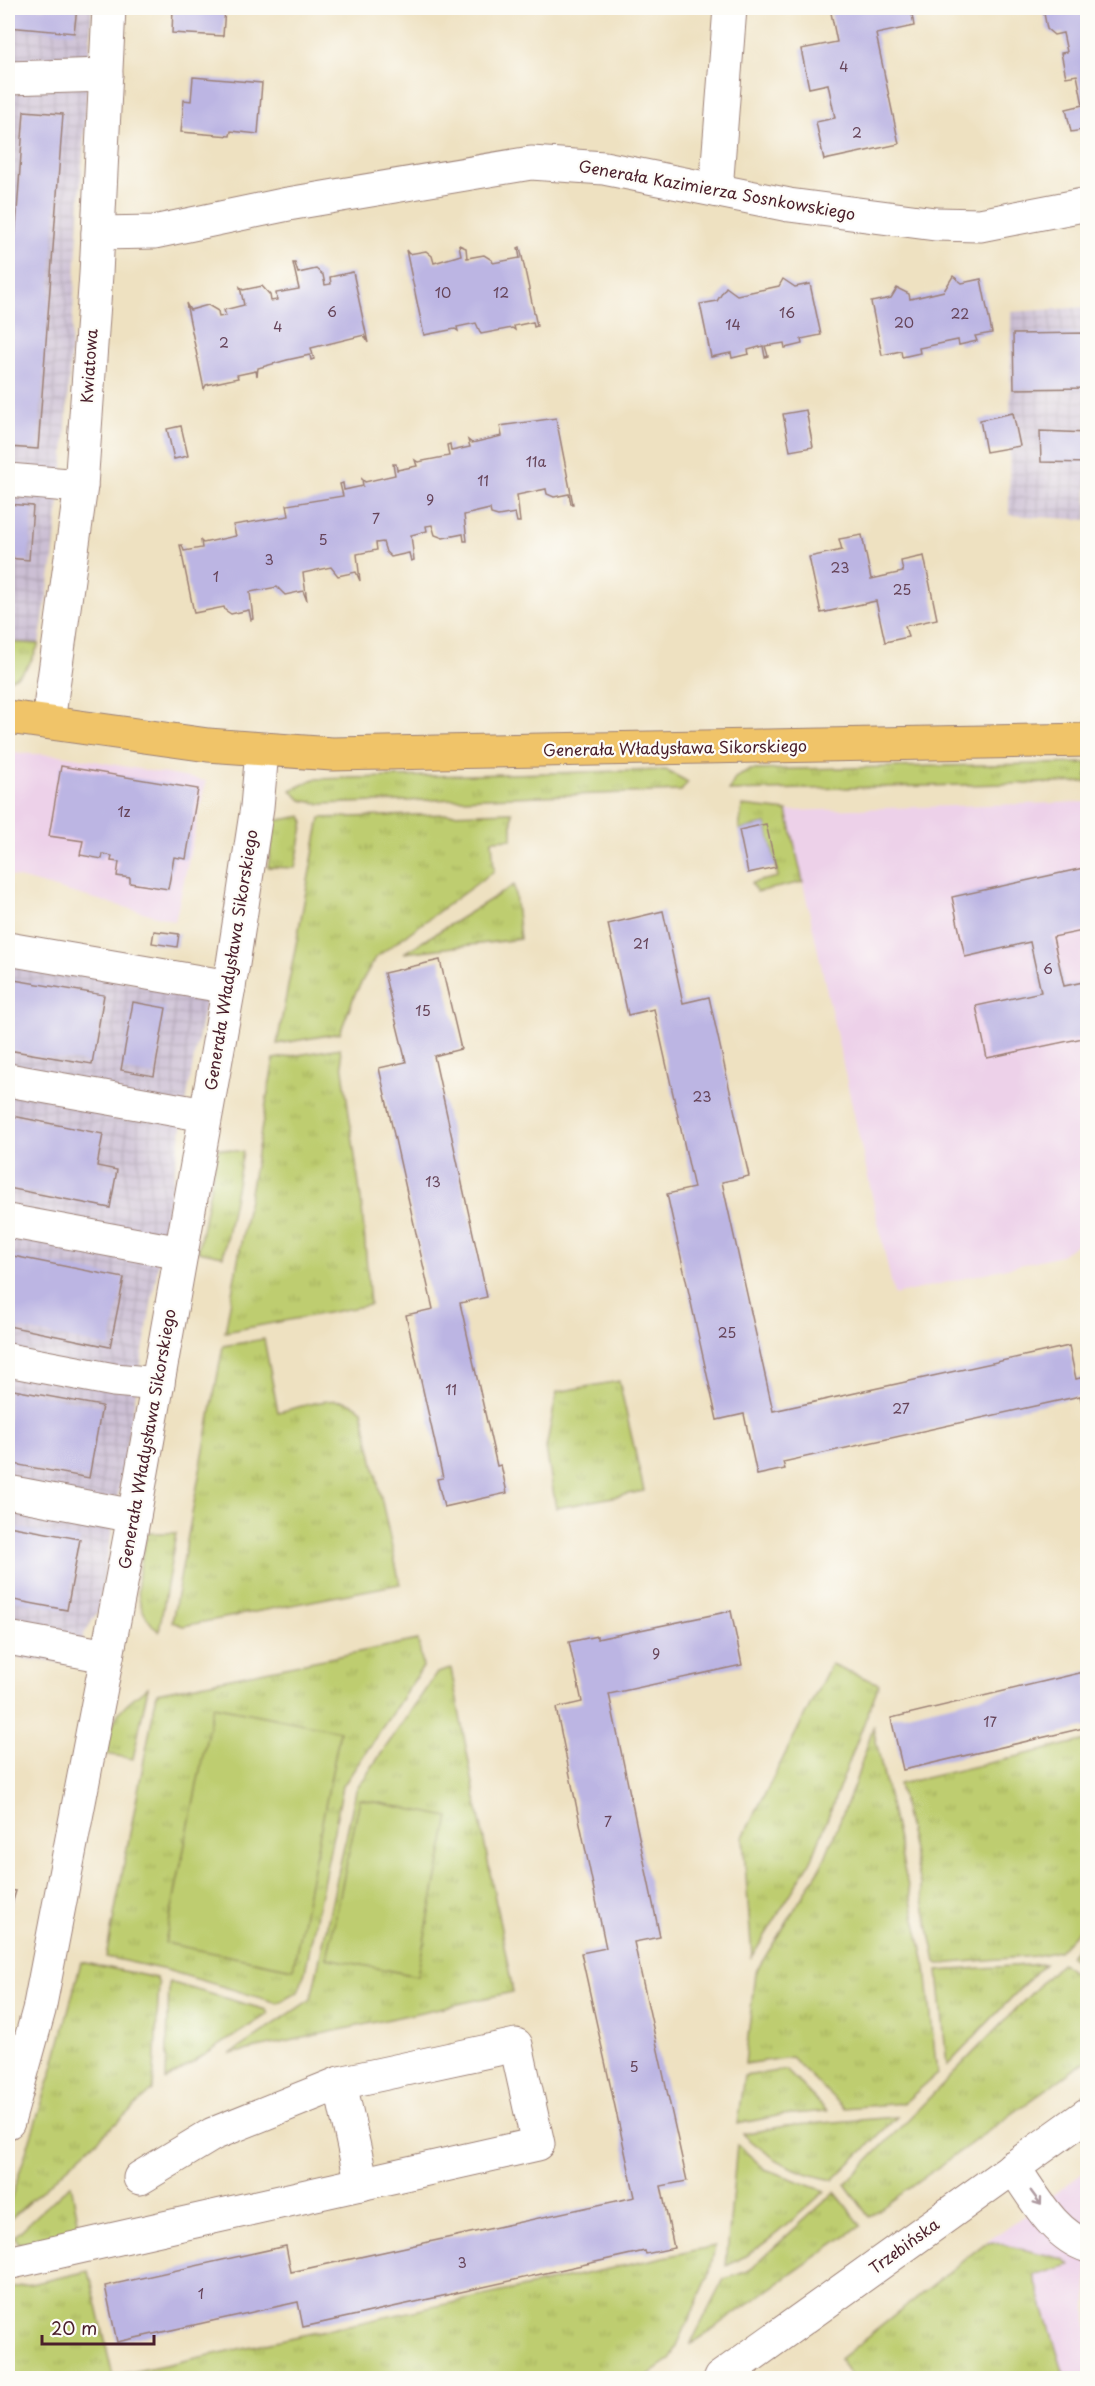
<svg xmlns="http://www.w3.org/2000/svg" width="1095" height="2386" viewBox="0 0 1095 2386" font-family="'Playpen Sans',sans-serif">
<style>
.built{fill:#edd1e9}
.industrial{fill:url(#industrial-grid)}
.grass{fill:url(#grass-tufts);stroke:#84764d;stroke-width:1.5}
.garden{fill:#becd6f;stroke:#84764d;stroke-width:1.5}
.building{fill:#bcb5e3}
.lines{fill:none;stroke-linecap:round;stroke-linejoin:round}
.minor-casing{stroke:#9c8076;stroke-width:35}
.major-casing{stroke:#9c8076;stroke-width:35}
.minor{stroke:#fff;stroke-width:33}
.major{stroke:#f0c469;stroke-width:33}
.oneway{stroke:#ae9aa0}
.labels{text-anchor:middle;stroke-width:4.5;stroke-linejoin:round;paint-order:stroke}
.number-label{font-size:14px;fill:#664459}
.street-label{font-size:16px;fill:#4a1f2b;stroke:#fdfcf7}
</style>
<defs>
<pattern id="industrial-grid" width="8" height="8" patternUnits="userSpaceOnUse" patternTransform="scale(1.5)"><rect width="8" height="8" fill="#ccbfd4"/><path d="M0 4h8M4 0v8" fill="none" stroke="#b1a4b6"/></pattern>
<pattern id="grass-tufts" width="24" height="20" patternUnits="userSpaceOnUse" patternTransform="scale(1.5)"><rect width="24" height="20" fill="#becd6f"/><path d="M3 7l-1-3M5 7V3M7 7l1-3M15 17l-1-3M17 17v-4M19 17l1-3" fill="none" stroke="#a5b060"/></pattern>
</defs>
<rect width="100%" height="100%" fill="#fdfcf7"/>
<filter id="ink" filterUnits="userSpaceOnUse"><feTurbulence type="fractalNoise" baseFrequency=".0167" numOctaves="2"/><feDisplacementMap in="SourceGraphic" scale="12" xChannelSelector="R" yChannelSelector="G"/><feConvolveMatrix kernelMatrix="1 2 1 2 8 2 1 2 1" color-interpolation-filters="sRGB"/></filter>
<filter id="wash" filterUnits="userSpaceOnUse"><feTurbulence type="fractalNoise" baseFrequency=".008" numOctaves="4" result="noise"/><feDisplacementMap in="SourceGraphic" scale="24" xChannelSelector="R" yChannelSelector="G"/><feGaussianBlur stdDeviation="1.35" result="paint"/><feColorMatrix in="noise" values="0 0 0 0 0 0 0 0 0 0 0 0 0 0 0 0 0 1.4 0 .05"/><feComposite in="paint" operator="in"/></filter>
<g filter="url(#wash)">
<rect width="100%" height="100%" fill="#eee1c1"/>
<g class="built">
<polygon points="8,753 61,755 206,781 175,921 8,875"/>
<polygon points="1087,802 1087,1237 1061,1255 894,1295 787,811"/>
<polygon points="1087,2170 1087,2378 1044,2378 984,2244"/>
</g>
<g class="industrial">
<polygon points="8,8 92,8 64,457 53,560 39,644 8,642"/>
<polygon points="1087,307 1087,520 1009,515 1011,312"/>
<polygon points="8,958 207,996 194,1058 98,1611 84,1634 78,1665 8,1657"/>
</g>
<g class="grass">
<path d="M 8,642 L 39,644 C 32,661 25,675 8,680 Z"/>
<polygon points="1087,763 1087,782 729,791 735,778 750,770"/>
<polygon points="666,770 688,782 681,791 321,804 301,800 291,790 314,779"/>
<polygon points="742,806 787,811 803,882 757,892 751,883 778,877 766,824 739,830"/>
<polygon points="512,812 512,839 492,840 494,871 375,958 355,994 340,1033 277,1044 320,818"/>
<polygon points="302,816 304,821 295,868 268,867 275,821"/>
<polygon points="514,885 520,939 404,953"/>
<polygon points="340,1048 362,1207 370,1305 225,1332 274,1059"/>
<polygon points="218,1148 243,1152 223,1256 198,1251"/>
<path d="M 264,1339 L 278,1412 C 304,1407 341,1390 362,1410 L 400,1584 L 183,1626 L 172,1622 L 223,1346 Z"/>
<polygon points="619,1381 644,1491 556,1508 546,1448 557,1392"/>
<path d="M 147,1533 L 176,1533 L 159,1632 C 126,1601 140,1573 147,1533 Z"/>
<polygon points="418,1640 423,1667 343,1786 305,1972 298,1992 278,2003 166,1970 106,1957 157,1693"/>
<polygon points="831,1664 879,1684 812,1859 752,1957 743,1837"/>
<polygon points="451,1669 513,1992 230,2054 311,1999 356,1790 437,1673"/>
<path d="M 148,1687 L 133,1759 L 106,1754 C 113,1717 116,1709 148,1687 Z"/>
<polygon points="873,1727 926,1968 937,2074 904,2103 844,2108 791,2057 745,2064 755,1973 822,1865 855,1783"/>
<polygon points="1087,1740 1087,1921 1059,1951 1035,1956 939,1964 936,1962 899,1784"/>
<polygon points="1087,1936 1087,1968 1069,1956"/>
<polygon points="81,1962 156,1978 159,1984 153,2090 8,2221 8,2208 53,2068"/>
<polygon points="1061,1963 1087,1982 1087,2060 869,2217 845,2184"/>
<polygon points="1044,1964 947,2065 938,1971"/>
<polygon points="169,1982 266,2010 268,2014 166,2080"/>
<polygon points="786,2070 827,2111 782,2115 737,2124 744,2076"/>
<path d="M 897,2117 L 833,2180 C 793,2172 774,2161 743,2134 L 785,2126 Z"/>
<path d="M 737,2144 L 765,2169 L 825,2191 C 794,2218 764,2249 726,2266 Z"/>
<polygon points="71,2184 81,2236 25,2250 14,2237"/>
<polygon points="835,2192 861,2225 690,2345 724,2279 748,2271"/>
<polygon points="993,2242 1063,2259 1070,2265 1034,2276 1065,2378 852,2378 840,2359 984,2244"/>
<polygon points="715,2246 709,2275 671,2359 644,2378 8,2378 8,2289 89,2271 113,2376"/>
</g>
<g class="garden">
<polygon points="213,1706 340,1731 293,1969 165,1943"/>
<polygon points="360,1799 449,1817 417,1976 327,1958"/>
</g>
<g id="blocks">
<g class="building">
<polygon points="8,8 77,8 74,33 8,27"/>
<polygon points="173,8 225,8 223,36 172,33"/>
<polygon points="830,8 911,8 914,26 876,34 899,144 824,160 816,122 835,118 828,84 809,88 801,49 837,42"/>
<polygon points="1043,8 1088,8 1088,154 1082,130 1071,132 1066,109 1083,105 1077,75 1066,77 1061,53 1067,52 1063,33 1054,35 1047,29"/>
<polygon points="193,77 262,83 258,134 231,131 230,136 181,132 184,100 191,101"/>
<polygon points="24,111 63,114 38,449 8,447 8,342"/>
<polygon points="459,245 466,248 467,258 484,255 492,260 493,263 520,258 518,248 520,247 537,326 534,327 533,322 514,326 515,330 512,328 481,334 476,323 457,327 458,331 455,329 424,335 406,250 409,254 426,251 432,256 434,263 461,255"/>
<polygon points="293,263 295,263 298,273 316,269 323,275 325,285 331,284 330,277 353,272 368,343 364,335 311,348 314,359 311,360 310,355 287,360 258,368 257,376 256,371 237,375 238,378 206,385 204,389 186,303 190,310 208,305 218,311 219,317 226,316 224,310 244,305 240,287 243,290 262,286 270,295 271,301 277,300 276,293 299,289"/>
<polygon points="953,276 962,283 981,279 992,333 975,336 977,341 959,345 958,340 919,348 920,353 902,357 901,351 882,355 871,302 891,298 897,288 909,294 910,299 944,291"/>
<polygon points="783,279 795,287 810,284 821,335 801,339 802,344 785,348 784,343 765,346 768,356 765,357 763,346 748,350 749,354 732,358 731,353 711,357 700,304 717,301 726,287 737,295 779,286"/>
<polygon points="1088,333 1088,388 1014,389 1013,334"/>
<polygon points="806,410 813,447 790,451 783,414"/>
<polygon points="1013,413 1020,446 986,452 980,420"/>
<polygon points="556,418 573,504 571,504 569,494 554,497 547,494 546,489 517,495 520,522 517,522 515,513 498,516 491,514 490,509 464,515 467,541 464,541 463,534 443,538 435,535 432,525 426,526 427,531 411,535 414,560 411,561 409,553 391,557 386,552 383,542 376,543 377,550 357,554 360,581 356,572 338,576 331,567 303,573 307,601 303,591 285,595 277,587 250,592 253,619 251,620 249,610 231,614 225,610 224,607 194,613 180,545 182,545 184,551 202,548 201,541 203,543 236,536 233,525 289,516 287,505 343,496 340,484 343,483 344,490 363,486 362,479 365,482 395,475 393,464 396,464 397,470 417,466 415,460 418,462 449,456 447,445 450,444 451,451 470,447 468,440 472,443 502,436 500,426"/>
<polygon points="181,426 188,456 174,459 167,429"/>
<polygon points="1040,431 1088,433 1088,463 1041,462"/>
<polygon points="8,504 33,506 29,560 8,558"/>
<polygon points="862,535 871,579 903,572 901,561 924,556 937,619 905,626 908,637 885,642 876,601 821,613 809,557 842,550 839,539"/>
<polygon points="61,766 198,789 186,859 174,857 168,889 130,883 130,878 117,876 119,862 111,861 112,856 103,854 102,859 80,855 83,841 49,836"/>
<polygon points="766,824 776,867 748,873 739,830"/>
<polygon points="1088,867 1088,930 1053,937 1064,986 1088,981 1088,1037 987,1058 976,1006 1041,992 1030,942 965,957 952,897"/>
<polygon points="663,911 683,1003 709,997 749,1176 722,1182 773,1411 1069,1346 1076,1379 1088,1376 1088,1426 1080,1396 783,1462 785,1469 757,1475 744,1414 717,1420 667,1194 694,1188 654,1009 628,1015 608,924"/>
<polygon points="154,931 179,934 177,947 152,943"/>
<polygon points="440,960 461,1049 434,1056 487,1297 460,1303 497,1466 501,1465 507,1493 444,1507 437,1479 443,1478 406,1315 433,1309 379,1068 406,1062 384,973"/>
<polygon points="8,979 104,995 92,1064 8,1050"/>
<polygon points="133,1002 166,1008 154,1076 121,1070"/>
<polygon points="8,1115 103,1134 97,1166 117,1170 110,1208 8,1188"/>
<polygon points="8,1255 124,1278 110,1347 8,1326"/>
<polygon points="8,1389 102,1406 89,1478 8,1463"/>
<polygon points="8,1526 80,1539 67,1610 8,1599"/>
<polygon points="731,1611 742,1665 609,1694 660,1937 634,1942 687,2181 661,2186 674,2248 646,2254 645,2251 303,2327 298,2302 117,2342 105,2286 286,2246 291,2272 635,2197 581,1953 606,1948 556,1708 582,1702 569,1642 597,1636 597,1639"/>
<polygon points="1088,1671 1088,1727 903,1770 891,1718"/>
<polygon points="8,1890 16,1891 8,1917"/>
</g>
</g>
</g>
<g filter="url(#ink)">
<use href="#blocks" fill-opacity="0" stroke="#9c8076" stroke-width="1.5"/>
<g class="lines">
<defs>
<g id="minor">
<polyline points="8,78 106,75"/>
<polyline points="716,190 730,8"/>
<polyline points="98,233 154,232 288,204 531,163 604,168 789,205 935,224 980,225 1088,204"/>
<polyline points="8,480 81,486"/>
<polyline points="48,722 81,486 96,274 109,8"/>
<polyline points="8,949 229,987"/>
<polyline points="8,1080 205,1115"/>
<polyline points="8,1221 181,1253"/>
<polyline points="8,1360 114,1380 158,1384"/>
<polyline points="8,1492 134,1516"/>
<polyline points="8,1638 107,1656"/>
<polyline points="340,2083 362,2184"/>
<polyline points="8,2122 39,2010 134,1516 233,964 257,807 262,751"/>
<path d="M 1013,2167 C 1034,2196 1053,2235 1088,2246"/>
<polyline points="8,2263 538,2144 516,2045 340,2083 213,2134 140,2178"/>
<polyline points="720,2378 1088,2114"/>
</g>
<polyline id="major" points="8,717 208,745 332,754 1088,740"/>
</defs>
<use href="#minor" class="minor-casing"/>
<use href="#major" class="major-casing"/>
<use href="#minor" class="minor"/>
<use href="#major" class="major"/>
</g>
<defs><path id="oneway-shaft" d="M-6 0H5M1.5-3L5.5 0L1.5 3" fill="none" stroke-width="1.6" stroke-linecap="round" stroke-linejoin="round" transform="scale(1.5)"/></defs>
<use class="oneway" href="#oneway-shaft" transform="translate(1036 2198) rotate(54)"/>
</g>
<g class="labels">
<g class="number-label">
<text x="844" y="72">4</text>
<text x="857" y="138">2</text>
<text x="443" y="298">10</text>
<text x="501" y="298">12</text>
<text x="332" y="317">6</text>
<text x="787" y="318">16</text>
<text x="960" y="319">22</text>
<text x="904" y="328">20</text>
<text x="733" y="330">14</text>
<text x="278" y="332">4</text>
<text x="224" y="348">2</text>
<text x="536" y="467">11a</text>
<text x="483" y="486">11</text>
<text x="430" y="505">9</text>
<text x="376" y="524">7</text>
<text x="323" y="545">5</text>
<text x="269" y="565">3</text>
<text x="840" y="573">23</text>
<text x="216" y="582">1</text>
<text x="902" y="595">25</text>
<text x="124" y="817">1z</text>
<text x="641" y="949">21</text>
<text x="1048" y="974">6</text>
<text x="423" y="1016">15</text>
<text x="702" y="1102">23</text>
<text x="433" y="1187">13</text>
<text x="727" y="1338">25</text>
<text x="451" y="1395">11</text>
<text x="901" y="1414">27</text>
<text x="656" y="1659">9</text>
<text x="990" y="1727">17</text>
<text x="608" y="1827">7</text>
<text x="634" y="2072">5</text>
<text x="462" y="2268">3</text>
<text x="201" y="2299">1</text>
</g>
<g class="street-label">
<text transform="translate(717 190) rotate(10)" y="6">Generała Kazimierza Sosnkowskiego</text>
<text transform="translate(89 366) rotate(-86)" y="6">Kwiatowa</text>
<text transform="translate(675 748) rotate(-1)" y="6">Generała Władysława Sikorskiego</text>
<text transform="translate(231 960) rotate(-81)" y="6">Generała Władysława Sikorskiego</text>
<text transform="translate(147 1439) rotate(-80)" y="6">Generała Władysława Sikorskiego</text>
<text transform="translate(904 2246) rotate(-36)" y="6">Trzebińska</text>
</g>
</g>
<rect width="1095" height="2386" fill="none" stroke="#fdfcf7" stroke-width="30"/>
<path d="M42 2335v9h112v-9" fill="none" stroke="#4a1f2b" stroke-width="3"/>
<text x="51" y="2335" font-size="18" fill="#4a1f2b" stroke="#fdfcf7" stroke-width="4.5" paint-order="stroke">20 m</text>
</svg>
